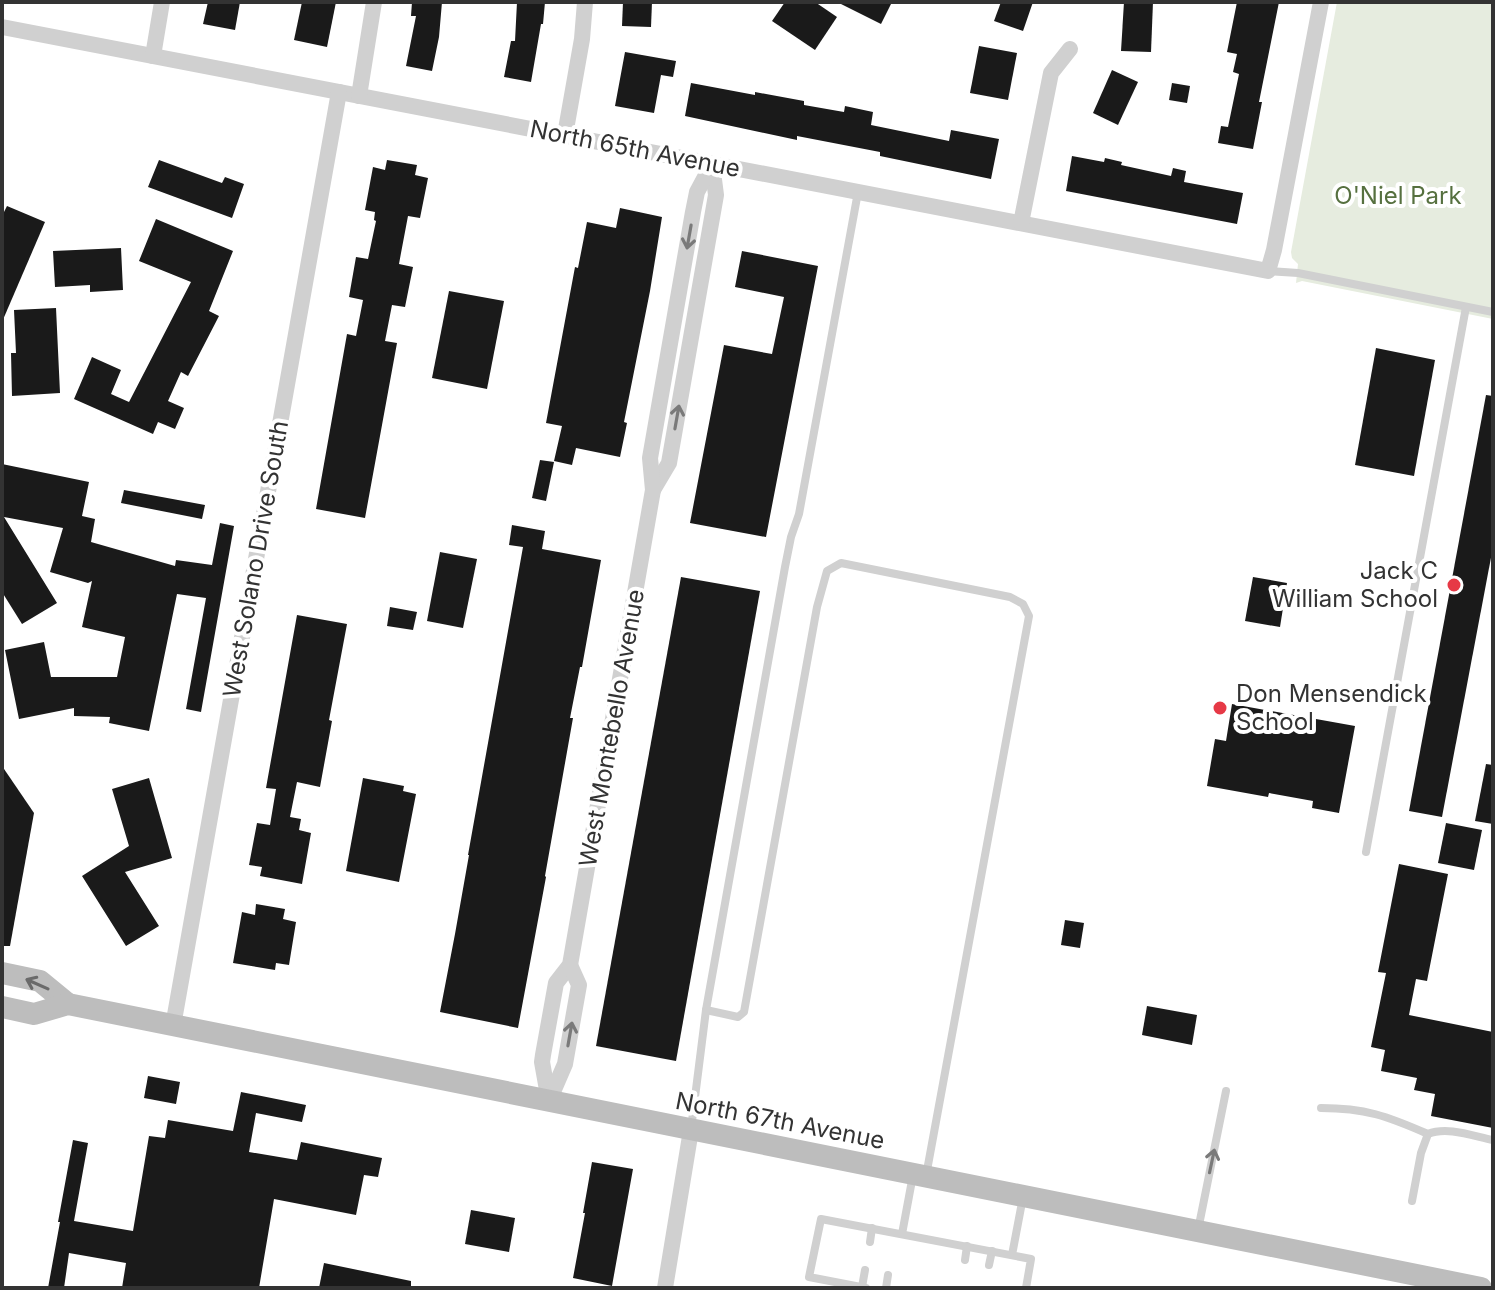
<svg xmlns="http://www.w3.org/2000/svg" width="1495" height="1290" viewBox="0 0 1495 1290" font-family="Inter,sans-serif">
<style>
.green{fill:#e6ecdf}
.building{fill:#1a1a1a}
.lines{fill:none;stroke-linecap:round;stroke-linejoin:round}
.service{stroke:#d0d0d0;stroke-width:8}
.minor{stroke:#d0d0d0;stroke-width:16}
.secondary{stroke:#bdbdbd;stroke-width:22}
.oneway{stroke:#7a7a7a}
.oneway2{stroke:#6a6a6a}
.poi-dot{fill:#e63946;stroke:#fff;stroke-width:3}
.labels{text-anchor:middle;stroke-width:8;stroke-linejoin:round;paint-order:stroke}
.street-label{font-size:24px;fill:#333;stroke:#fff}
.park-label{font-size:24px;fill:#56703f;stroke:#fff}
.poi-label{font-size:24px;fill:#333;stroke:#fff;text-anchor:end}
</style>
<rect width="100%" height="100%" fill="#fff"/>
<polygon class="green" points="1337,2 1493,2 1493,319 1302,281 1296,283 1298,264 1292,258 1291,252"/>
<g class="building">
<polygon points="208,2 240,2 235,30 203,24"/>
<polygon points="302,2 336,2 327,47 294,40"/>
<polygon points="412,2 442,2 439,37 432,71 406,66 416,16 411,16"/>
<polygon points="517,2 545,2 543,24 541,24 531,82 504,77 511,41 515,41"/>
<polygon points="623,2 652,2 651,27 622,26"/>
<polygon points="785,2 815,2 837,17 815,50 772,21"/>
<polygon points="837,2 892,2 881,24"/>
<polygon points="1001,2 1033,2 1023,31 994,21"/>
<polygon points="1124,2 1153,2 1151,52 1121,51"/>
<polygon points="1237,2 1279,2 1259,102 1262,102 1253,149 1218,143 1221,126 1228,127 1239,74 1233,72 1237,54 1227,52"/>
<polygon points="979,46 1017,53 1008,100 970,93"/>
<polygon points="625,52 676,61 673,77 661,75 654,113 615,106"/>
<polygon points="1112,70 1138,82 1118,125 1093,113"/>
<polygon points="691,83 755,95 755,92 804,101 804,105 844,112 845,106 873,112 871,125 949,141 951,130 999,139 991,179 880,156 880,152 797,136 797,140 685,116"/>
<polygon points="1172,83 1190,86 1187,103 1169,100"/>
<polygon points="1072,156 1104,162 1105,158 1122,162 1121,165 1171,176 1173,168 1186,171 1184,182 1243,193 1237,224 1066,191"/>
<polygon points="159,160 222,183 225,177 244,184 232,218 148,187"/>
<polygon points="387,160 417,165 415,175 428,178 420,218 408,216 401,253 399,264 413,267 405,307 392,305 385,341 397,343 365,518 316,509 347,334 356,336 363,300 349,297 356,257 368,259 376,221 374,220 375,212 365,210 373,167 385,170"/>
<polygon points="7,206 45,222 2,322 2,216"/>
<polygon points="620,208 662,217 650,291 624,422 627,423 620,457 576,448 572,465 554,461 562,426 546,423 575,267 578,268 587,222 616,228"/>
<polygon points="156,219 233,251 209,311 219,316 188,376 181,372 168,401 184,408 175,429 158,422 153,434 74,399 92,357 121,370 111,394 129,402 191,282 139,261"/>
<polygon points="121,248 123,290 90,292 90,285 55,287 53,251"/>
<polygon points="742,251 818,266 766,537 690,523 724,345 772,354 784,297 735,287"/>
<polygon points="449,291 504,301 487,389 432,378"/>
<polygon points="56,308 60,393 12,396 11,353 16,353 14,310"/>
<polygon points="1376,348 1435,360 1414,476 1355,465"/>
<polygon points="1486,395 1493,396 1493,547 1442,817 1409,811"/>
<polygon points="540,460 554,462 546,501 532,498"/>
<polygon points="2,464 89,482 82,516 95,519 91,542 175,566 176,560 212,565 220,523 234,526 201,712 186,709 206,598 177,594 149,731 109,723 110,717 74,716 74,708 19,719 5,650 44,642 51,677 117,677 125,637 82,627 92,581 88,583 50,572 63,528 4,517 57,603 22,624 2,592"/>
<polygon points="124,490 205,505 202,519 121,503"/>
<polygon points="512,525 545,531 542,549 601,560 582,667 580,667 570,718 573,718 545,876 546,877 518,1028 440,1012 455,934 469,855 468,855 523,547 509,545"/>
<polygon points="440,552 477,559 463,628 427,621"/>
<polygon points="681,577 760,591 676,1061 596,1046"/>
<polygon points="1253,577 1287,583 1280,627 1245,621"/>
<polygon points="390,607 417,612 413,630 387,626"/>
<polygon points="297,615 347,624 329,720 332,721 320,787 297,782 290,817 301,819 299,830 311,833 302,884 260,876 262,867 249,865 257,823 270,825 276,789 266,788"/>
<polygon points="1232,704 1355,726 1339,813 1312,808 1313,801 1269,793 1268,797 1207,786 1215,739 1226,741"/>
<polygon points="1486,764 1493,765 1493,824 1475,821"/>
<polygon points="2,766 34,813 10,946 2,946"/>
<polygon points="149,778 172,858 125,872 159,926 126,946 82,876 129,846 112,789"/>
<polygon points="363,778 404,786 403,791 416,794 399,882 346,871"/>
<polygon points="1446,823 1482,830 1474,870 1438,863"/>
<polygon points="1399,864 1448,874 1427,981 1416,979 1409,1015 1493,1032 1493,1128 1431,1116 1435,1094 1414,1090 1417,1078 1381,1071 1385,1050 1371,1047 1386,973 1378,972"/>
<polygon points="256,904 285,909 283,919 296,922 289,965 276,963 275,970 233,963 242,912 255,915"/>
<polygon points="1065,920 1084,923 1080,948 1061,945"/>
<polygon points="1147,1006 1197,1015 1192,1045 1142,1035"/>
<polygon points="148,1076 180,1082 176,1104 144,1098"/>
<polygon points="241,1092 306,1105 302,1122 256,1113 249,1152 297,1160 301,1142 382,1158 378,1177 364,1175 356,1215 274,1199 259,1288 122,1288 126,1263 69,1253 64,1288 48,1288 60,1222 58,1222 73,1140 88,1143 74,1221 133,1231 149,1136 165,1138 168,1120 233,1131"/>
<polygon points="592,1162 633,1169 612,1286 573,1278 585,1213 583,1213"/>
<polygon points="471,1210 515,1218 509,1252 465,1244"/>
<polygon points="324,1263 411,1281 411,1288 319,1288"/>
</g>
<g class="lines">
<g class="service">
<polyline points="1268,271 1298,273 1493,312"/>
<polyline points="1366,852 1466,307"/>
<polyline points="706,1010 738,1017 744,1012 817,607 827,571 841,563 1010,597 1023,604 1029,616 926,1176"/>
<path d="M 1321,1108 C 1365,1108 1387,1116 1428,1134"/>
<polyline points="691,1129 706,1010 785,567 791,537 799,514 858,192"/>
<path d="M 1412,1201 L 1421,1153 L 1428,1134 C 1447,1126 1473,1136 1493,1140"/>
<polyline points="1198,1230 1226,1091"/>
<polyline points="902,1234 913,1175"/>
<polyline points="870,1242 872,1228"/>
<polyline points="1012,1255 1023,1197"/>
<polyline points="965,1260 967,1246"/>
<polyline points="989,1265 992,1251"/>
<polyline points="862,1287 865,1270"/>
<polyline points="866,1288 809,1277 821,1219 1031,1259 1026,1288"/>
<polyline points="886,1288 888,1275"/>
</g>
<g class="minor">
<polyline points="2,27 1268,271 1274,250 1321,2"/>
<polyline points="153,56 162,2"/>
<polyline points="359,96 374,2"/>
<polyline points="565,135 582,39 585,2"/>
<polyline points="1021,223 1051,73 1070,49"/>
<polyline points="653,490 669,463 716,195 712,164"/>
<polyline points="173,1026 339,92"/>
<polyline points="549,1101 542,1062 543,1055 556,983 570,965 653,490 650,458 693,212 697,192 712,164"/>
<polyline points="549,1101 565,1064 579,985 570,965"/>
<polyline points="665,1288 691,1130"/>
</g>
<g class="secondary">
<polyline points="2,973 40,981 68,1004"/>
<polyline points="2,1007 34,1014 68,1004 1481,1288"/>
</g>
</g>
<defs><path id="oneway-shaft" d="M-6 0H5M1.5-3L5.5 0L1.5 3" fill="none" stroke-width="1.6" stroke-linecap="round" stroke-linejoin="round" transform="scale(2)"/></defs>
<g class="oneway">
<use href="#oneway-shaft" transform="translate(689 237) rotate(100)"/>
<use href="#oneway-shaft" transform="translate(677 417) rotate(-80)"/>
<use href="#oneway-shaft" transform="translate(570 1034) rotate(-80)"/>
<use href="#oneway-shaft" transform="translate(1212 1161) rotate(-78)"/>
</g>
<use class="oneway2" href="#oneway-shaft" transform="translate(37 984) rotate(-156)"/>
<g class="poi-dot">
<circle cx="1454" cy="585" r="8"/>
<circle cx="1220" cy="708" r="8"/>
</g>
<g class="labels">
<g class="street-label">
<text transform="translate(635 149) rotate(11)" y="8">North 65th Avenue</text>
<text transform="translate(256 559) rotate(-80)" y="8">West Solano Drive South</text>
<text transform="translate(612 728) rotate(-80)" y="8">West Montebello Avenue</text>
<text transform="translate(780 1121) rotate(11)" y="8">North 67th Avenue</text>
</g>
<g class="park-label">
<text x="1398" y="204">O'Niel Park</text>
</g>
<g class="poi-label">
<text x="1438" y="579">Jack C<tspan x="1438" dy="28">William School</tspan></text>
<text x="1236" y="702" text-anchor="start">Don Mensendick<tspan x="1236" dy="28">School</tspan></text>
</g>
</g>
<rect width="1495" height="1290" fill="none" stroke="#333333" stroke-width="8"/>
</svg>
